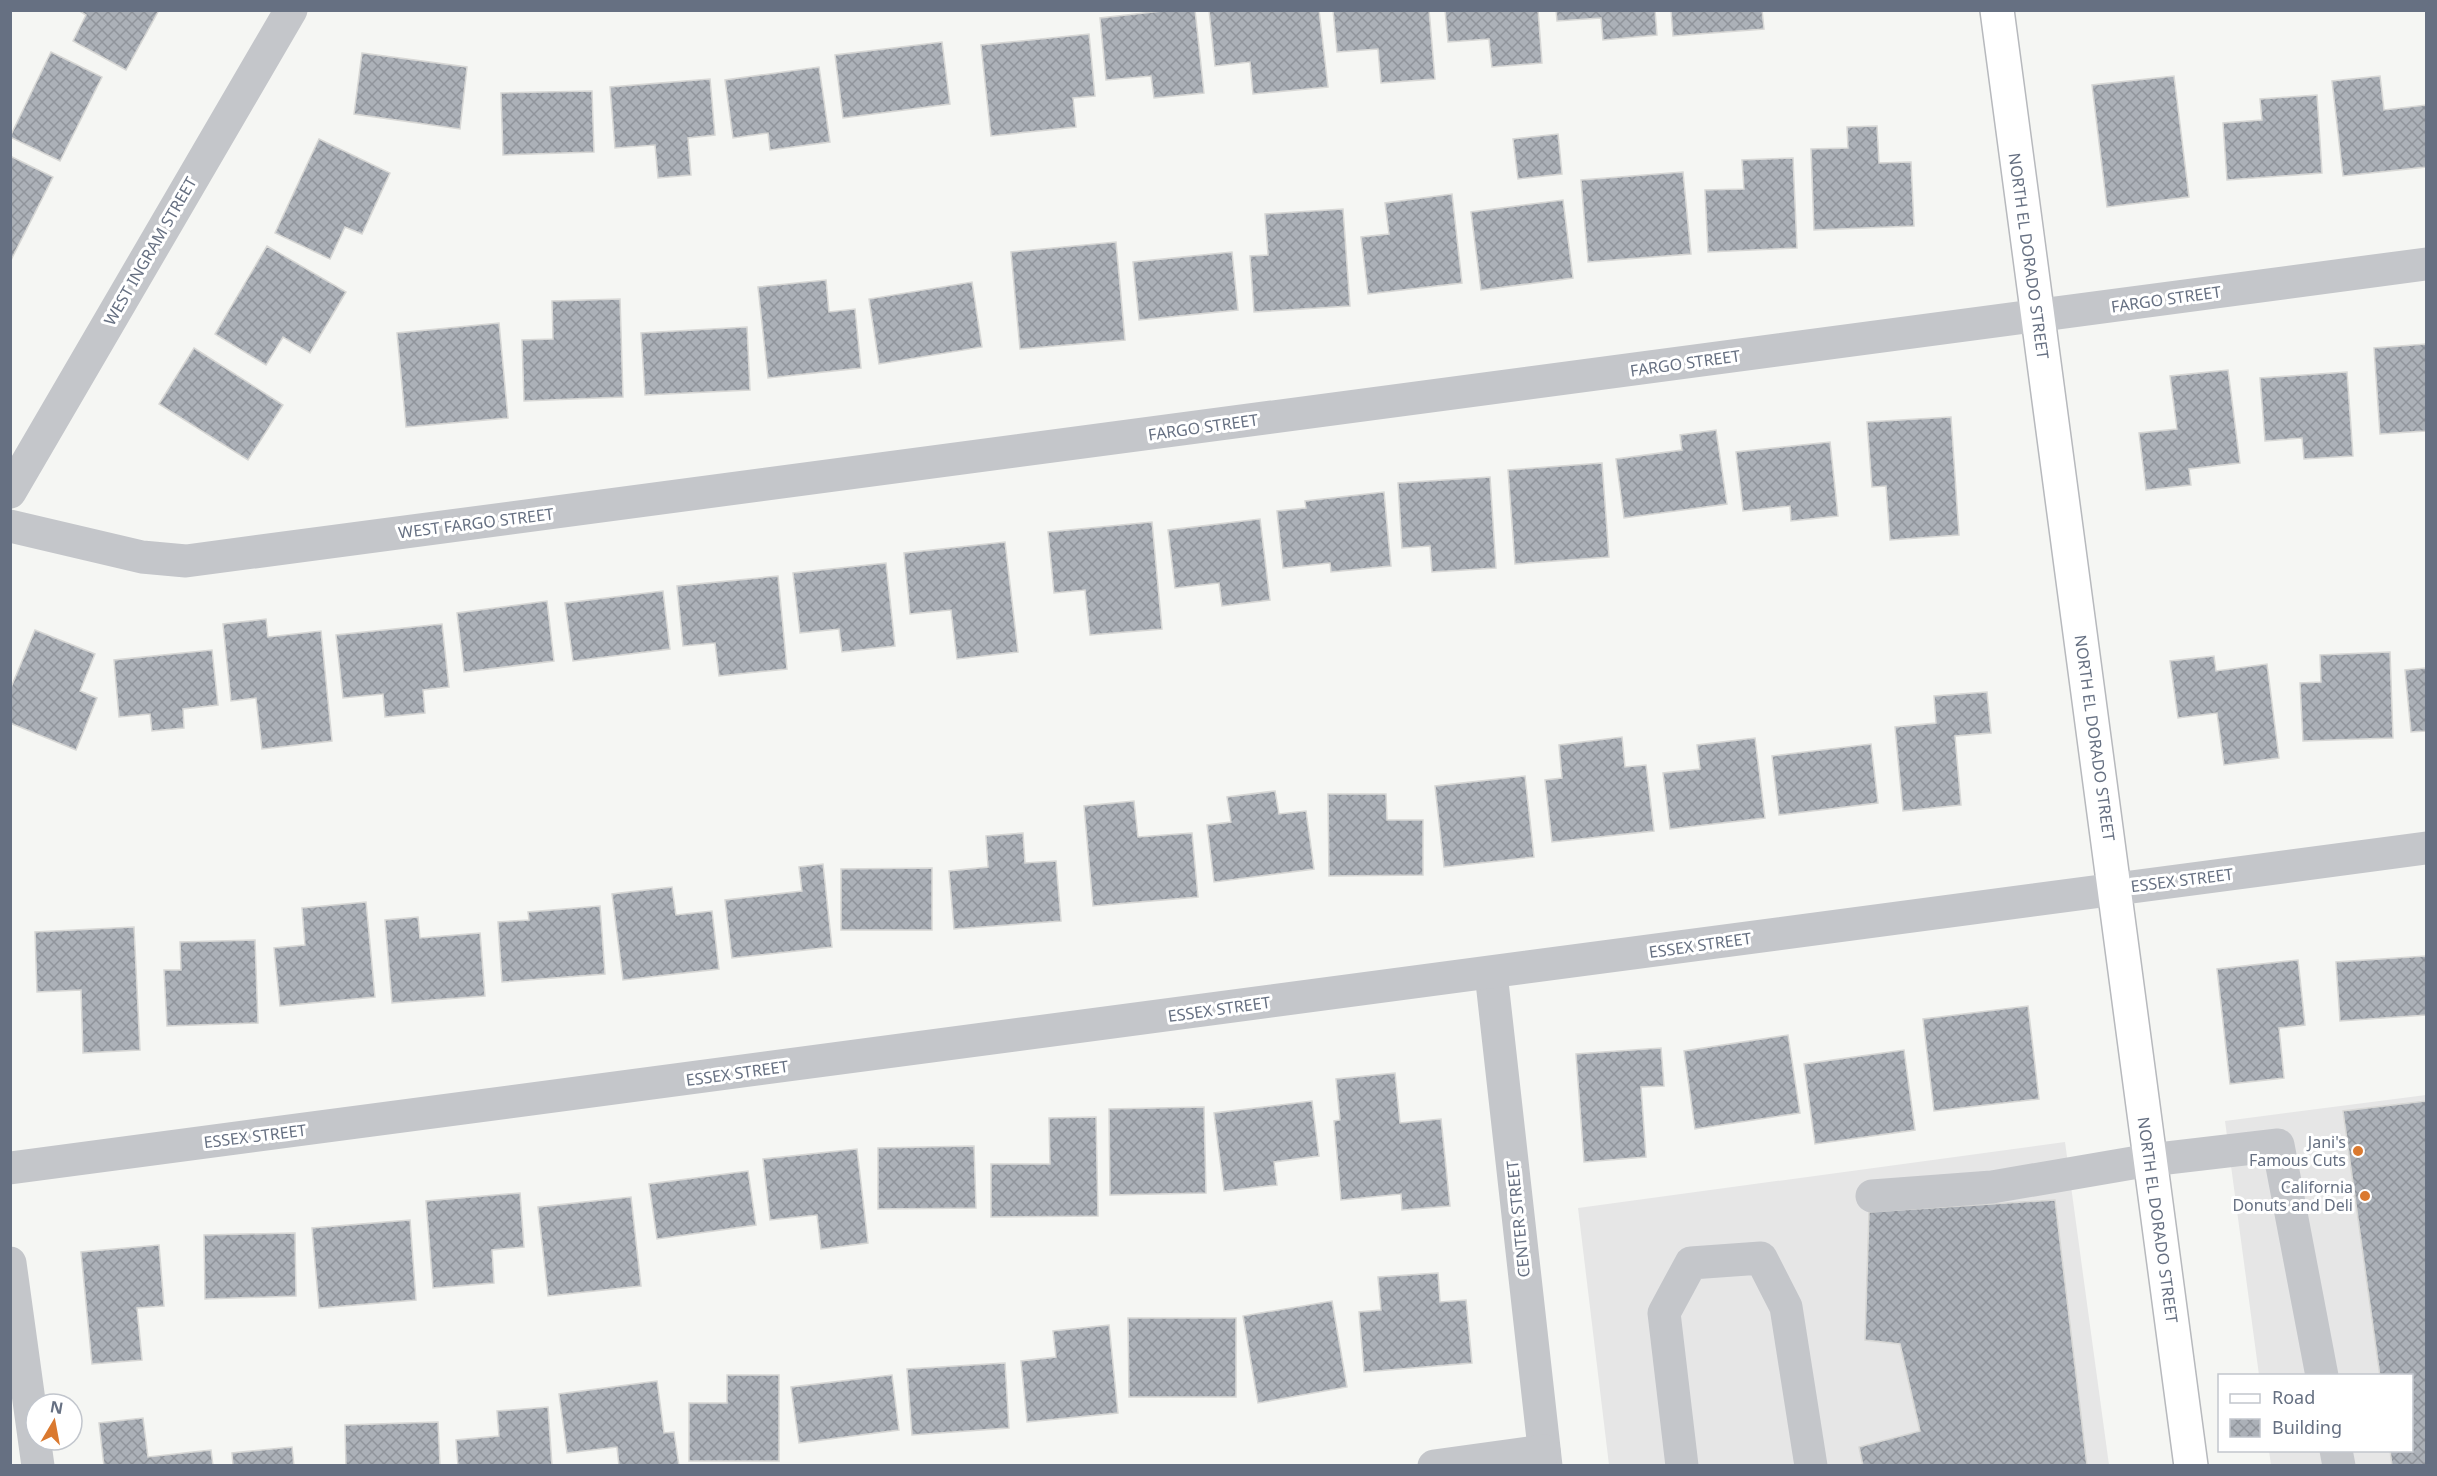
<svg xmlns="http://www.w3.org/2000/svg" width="2437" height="1476" viewBox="0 0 2437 1476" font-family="'Noto Sans',sans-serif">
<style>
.built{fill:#e6e6e6}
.building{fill:url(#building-cross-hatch);stroke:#d7d7d5;stroke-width:1.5}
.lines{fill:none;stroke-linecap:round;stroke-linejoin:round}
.major-casing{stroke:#b7b9bd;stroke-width:36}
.minor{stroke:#c4c6ca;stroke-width:33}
.major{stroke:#fff;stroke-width:33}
.poi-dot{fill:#da792f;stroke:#fff;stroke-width:2}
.labels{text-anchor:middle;stroke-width:6;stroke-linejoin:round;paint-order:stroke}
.street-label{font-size:16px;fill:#667082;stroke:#fff}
.poi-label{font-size:16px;fill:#667082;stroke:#fff;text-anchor:end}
</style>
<defs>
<pattern id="building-cross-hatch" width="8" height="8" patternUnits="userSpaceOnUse" patternTransform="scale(1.5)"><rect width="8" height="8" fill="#acb1b8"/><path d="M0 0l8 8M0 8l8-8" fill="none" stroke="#90949b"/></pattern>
</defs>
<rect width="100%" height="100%" fill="#f5f6f3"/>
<g class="built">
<polygon points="2426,1095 2426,1465 2271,1465 2269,1451 2412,1450 2412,1376 2259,1375 2225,1121"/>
<polygon points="2065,1142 2109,1465 1609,1465 1578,1208"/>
</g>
<g class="building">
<polygon points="78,10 159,10 126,70 73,41 86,15"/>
<polygon points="1171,10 1195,10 1204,93 1154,98 1151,76 1106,80 1100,18"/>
<polygon points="1209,10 1319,10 1328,87 1253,94 1250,62 1215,66"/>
<polygon points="1333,10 1429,10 1435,79 1381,83 1378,49 1337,52"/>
<polygon points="1445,10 1538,10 1542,63 1492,67 1489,39 1448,42"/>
<polygon points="1556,10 1655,10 1657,35 1603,40 1601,18 1557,21"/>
<polygon points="1671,10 1762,10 1764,29 1673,36"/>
<polygon points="1089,34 1095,96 1073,98 1076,127 991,136 981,45"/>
<polygon points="942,42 950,104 843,118 835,55"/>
<polygon points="51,52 102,77 60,161 10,137"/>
<polygon points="362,53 467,67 460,129 354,114"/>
<polygon points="819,67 830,142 770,150 768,133 733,138 725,80"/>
<polygon points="2174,76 2189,197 2107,207 2092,85"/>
<polygon points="2380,76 2384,110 2426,105 2426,167 2343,176 2332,81"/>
<polygon points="710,79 715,135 688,138 691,175 658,178 655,145 615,148 610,87"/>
<polygon points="592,91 594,152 503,155 501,93"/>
<polygon points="2317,95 2322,173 2227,180 2223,123 2262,120 2260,99"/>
<polygon points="1877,126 1879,163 1911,162 1914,226 1814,230 1811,149 1848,148 1847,127"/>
<polygon points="1558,134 1562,174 1518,179 1513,139"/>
<polygon points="319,139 390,173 362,234 345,227 330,259 275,233"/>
<polygon points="10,156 53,177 10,262"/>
<polygon points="1793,158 1797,248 1708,252 1705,190 1744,189 1742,160"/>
<polygon points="1683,172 1691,254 1588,262 1581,180"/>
<polygon points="1452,194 1462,283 1368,294 1361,237 1389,234 1385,203"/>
<polygon points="1563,200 1573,278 1481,290 1471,212"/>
<polygon points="1343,209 1350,306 1254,312 1250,256 1268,255 1265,214"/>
<polygon points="1116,242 1125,340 1020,349 1011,252"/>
<polygon points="267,246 346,292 310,353 283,337 266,365 215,334"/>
<polygon points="1232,252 1238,310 1139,320 1133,262"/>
<polygon points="826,280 829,312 855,309 861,368 768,378 758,287"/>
<polygon points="972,282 982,347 879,364 869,299"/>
<polygon points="620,299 623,397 524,401 522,340 553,339 552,301"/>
<polygon points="499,323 508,418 406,427 397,333"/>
<polygon points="747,327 750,390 645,395 641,333"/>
<polygon points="2426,344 2426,431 2380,434 2374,348"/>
<polygon points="194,348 283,405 248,460 159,404"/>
<polygon points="2228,370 2240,463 2189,469 2191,485 2146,490 2139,433 2177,429 2170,376"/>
<polygon points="2347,372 2353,456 2304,459 2302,438 2265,441 2260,378"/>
<polygon points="1951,417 1959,535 1890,540 1886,486 1872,487 1867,422"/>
<polygon points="1716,430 1727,504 1624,518 1616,459 1682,450 1680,435"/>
<polygon points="1830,442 1838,516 1791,521 1790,506 1743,511 1736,452"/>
<polygon points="1602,463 1609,557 1515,564 1508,470"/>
<polygon points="1490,477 1496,568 1432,572 1430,546 1402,548 1398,483"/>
<polygon points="1384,492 1391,566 1331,572 1330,563 1283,568 1277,511 1306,508 1305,501"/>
<polygon points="1260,519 1270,600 1222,606 1219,583 1175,588 1168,530"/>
<polygon points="1152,522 1162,629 1090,635 1085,590 1054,593 1048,532"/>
<polygon points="1005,542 1018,652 957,659 951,610 910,614 904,553"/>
<polygon points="886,563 895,646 842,652 839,629 800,633 793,573"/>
<polygon points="778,576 787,669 719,676 715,643 683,646 677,586"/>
<polygon points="663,591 670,649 573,661 565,603"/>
<polygon points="547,601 554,661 464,672 457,613"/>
<polygon points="266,619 268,637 321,631 332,741 262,749 256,698 231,701 223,624"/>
<polygon points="442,624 449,687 423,690 425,713 385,717 383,694 343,698 336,635"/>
<polygon points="35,630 95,654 80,691 97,698 76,750 10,723 10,690"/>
<polygon points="212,650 218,705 183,709 184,728 152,731 150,714 119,717 114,660"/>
<polygon points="2390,652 2393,738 2303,741 2300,683 2321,682 2320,655"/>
<polygon points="2214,656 2216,671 2267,664 2279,758 2224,765 2217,713 2178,718 2170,661"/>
<polygon points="2426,668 2426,731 2411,732 2405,670"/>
<polygon points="1987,692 1991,733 1955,736 1961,805 1903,811 1895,727 1936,723 1934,696"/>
<polygon points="1622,737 1625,767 1646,765 1654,831 1552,842 1545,780 1562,778 1559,745"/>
<polygon points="1755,738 1765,818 1670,829 1663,773 1700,769 1697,745"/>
<polygon points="1871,744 1878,803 1779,815 1772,756"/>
<polygon points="1525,776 1534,857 1444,867 1435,786"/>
<polygon points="1275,791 1279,814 1306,811 1314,869 1214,882 1207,825 1231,822 1227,797"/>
<polygon points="1328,794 1386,794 1387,820 1423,820 1423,875 1329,876"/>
<polygon points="1134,801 1138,837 1192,833 1198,897 1093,906 1084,806"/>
<polygon points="1023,833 1025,863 1056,861 1061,921 954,929 949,871 988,867 986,836"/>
<polygon points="823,864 832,947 732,958 725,900 802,891 799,867"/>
<polygon points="932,868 932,930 841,930 841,869"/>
<polygon points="672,887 676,915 712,911 719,969 623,980 612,894"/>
<polygon points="366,902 375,997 280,1006 274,948 305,945 302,908"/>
<polygon points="600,906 605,974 502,982 498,922 529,920 528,912"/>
<polygon points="418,917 420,938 480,933 485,996 392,1003 385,920"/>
<polygon points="134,927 140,1050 83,1053 81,990 37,992 35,932"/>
<polygon points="255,940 258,1023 167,1026 164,970 181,970 180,942"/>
<polygon points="2426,956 2426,1015 2340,1021 2336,962"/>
<polygon points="2298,960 2305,1025 2279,1028 2284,1078 2230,1084 2217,969"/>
<polygon points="2028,1006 2039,1099 1934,1111 1923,1019"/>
<polygon points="1788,1035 1800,1113 1695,1129 1684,1051"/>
<polygon points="1661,1048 1664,1086 1641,1087 1646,1157 1584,1162 1576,1054"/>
<polygon points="1904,1050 1915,1130 1815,1144 1804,1064"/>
<polygon points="1395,1073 1400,1123 1441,1119 1450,1206 1402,1210 1401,1194 1341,1200 1334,1121 1340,1120 1336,1079"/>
<polygon points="1312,1101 1319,1156 1274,1162 1277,1185 1224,1191 1214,1113"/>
<polygon points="2426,1101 2426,1466 2392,1466 2390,1450 2412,1450 2412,1376 2380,1376 2343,1111"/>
<polygon points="1204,1107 1206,1193 1110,1195 1109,1109"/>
<polygon points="1096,1117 1098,1216 991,1217 991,1164 1050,1164 1049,1118"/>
<polygon points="974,1146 976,1208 878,1209 878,1148"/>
<polygon points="857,1149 868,1243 821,1249 817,1215 770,1220 763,1159"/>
<polygon points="748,1171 756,1225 657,1239 649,1184"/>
<polygon points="520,1193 524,1247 492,1250 494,1283 433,1288 426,1201"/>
<polygon points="631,1197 641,1286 548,1296 538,1207"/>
<polygon points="2055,1200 2087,1466 1863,1466 1859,1447 1920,1431 1900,1344 1865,1340 1869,1212"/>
<polygon points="410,1220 416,1300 319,1308 312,1228"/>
<polygon points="295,1233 296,1296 205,1299 204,1235"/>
<polygon points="159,1245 164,1306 137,1308 142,1360 92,1364 81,1252"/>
<polygon points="1438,1273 1440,1302 1466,1300 1472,1363 1364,1372 1359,1312 1381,1310 1378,1277"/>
<polygon points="1332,1301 1347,1387 1258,1403 1243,1316"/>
<polygon points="1128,1318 1236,1318 1236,1397 1129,1397"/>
<polygon points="1109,1325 1118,1413 1027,1422 1021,1361 1056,1357 1053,1331"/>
<polygon points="1005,1363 1009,1428 912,1435 907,1369"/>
<polygon points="727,1375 779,1375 779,1461 689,1461 689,1403 727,1403"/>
<polygon points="892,1375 899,1430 799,1443 791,1387"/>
<polygon points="657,1381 664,1433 674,1432 679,1466 619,1466 617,1447 567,1453 559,1394"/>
<polygon points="548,1407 552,1466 458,1466 456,1440 499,1436 497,1411"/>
<polygon points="143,1418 148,1457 211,1450 213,1466 104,1466 99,1423"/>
<polygon points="438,1422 440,1466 346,1466 345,1425"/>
<polygon points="292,1447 294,1466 233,1466 232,1453"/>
</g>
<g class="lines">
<defs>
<polyline id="major" points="1997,10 2191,1466"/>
</defs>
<use href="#major" class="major-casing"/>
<g class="minor">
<polyline points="10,492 291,10"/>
<polyline points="10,526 142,557 186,561 2426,264"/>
<polyline points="1491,973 1546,1466"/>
<polyline points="10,1168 2426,848"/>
<polyline points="1872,1196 1992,1187 2150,1160 2278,1145 2322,1376"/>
<polyline points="10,1263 38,1466"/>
<polyline points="2336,1450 2339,1466"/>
<polyline points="1434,1466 1544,1451"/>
<polyline points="1682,1466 1664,1313 1691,1263 1761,1258 1786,1307 1811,1466"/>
</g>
<use href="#major" class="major"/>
</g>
<g class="poi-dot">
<circle cx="2358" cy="1151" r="6"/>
<circle cx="2365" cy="1196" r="6"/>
</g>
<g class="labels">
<g class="street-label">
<text transform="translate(150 251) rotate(-60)" y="6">WEST INGRAM STREET</text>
<text transform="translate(2029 256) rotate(82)" y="6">NORTH EL DORADO STREET</text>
<text transform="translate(2166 299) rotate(-8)" y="6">FARGO STREET</text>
<text transform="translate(1685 363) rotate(-8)" y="6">FARGO STREET</text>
<text transform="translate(1203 427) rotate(-8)" y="6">FARGO STREET</text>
<text transform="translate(476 523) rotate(-7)" y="6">WEST FARGO STREET</text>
<text transform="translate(2095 738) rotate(82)" y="6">NORTH EL DORADO STREET</text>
<text transform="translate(2182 880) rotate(-7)" y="6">ESSEX STREET</text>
<text transform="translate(1700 945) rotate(-8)" y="6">ESSEX STREET</text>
<text transform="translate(1219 1009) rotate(-8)" y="6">ESSEX STREET</text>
<text transform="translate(737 1073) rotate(-8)" y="6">ESSEX STREET</text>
<text transform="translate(255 1136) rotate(-7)" y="6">ESSEX STREET</text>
<text transform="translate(1518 1219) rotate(-96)" y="6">CENTER STREET</text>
<text transform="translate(2158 1220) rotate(82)" y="6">NORTH EL DORADO STREET</text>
</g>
<g class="poi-label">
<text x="2346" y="1148">Jani's<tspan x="2346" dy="18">Famous Cuts</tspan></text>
<text x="2353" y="1193">California<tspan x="2353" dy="18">Donuts and Deli</tspan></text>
</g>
</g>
<rect width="2437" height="1476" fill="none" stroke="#667082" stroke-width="24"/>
<rect x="2218" y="1374" width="195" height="78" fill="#ffffff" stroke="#c2c6cd" stroke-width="1.5"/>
<rect x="2230" y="1394" width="30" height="9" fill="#ffffff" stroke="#c2c6cd" stroke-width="1.5"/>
<text x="2272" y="1404" font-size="18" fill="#667082">Road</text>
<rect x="2230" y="1419" width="30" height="18" fill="url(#building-cross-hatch)" stroke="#c2c6cd" stroke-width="1.5"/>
<text x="2272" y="1434" font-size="18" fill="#667082">Building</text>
<g transform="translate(54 1422) rotate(10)"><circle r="28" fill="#ffffff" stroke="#c2c6cd" stroke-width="1.5"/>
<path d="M0-4.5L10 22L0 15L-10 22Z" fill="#da792f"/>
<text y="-9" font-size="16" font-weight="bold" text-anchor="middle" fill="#667082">N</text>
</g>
</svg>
